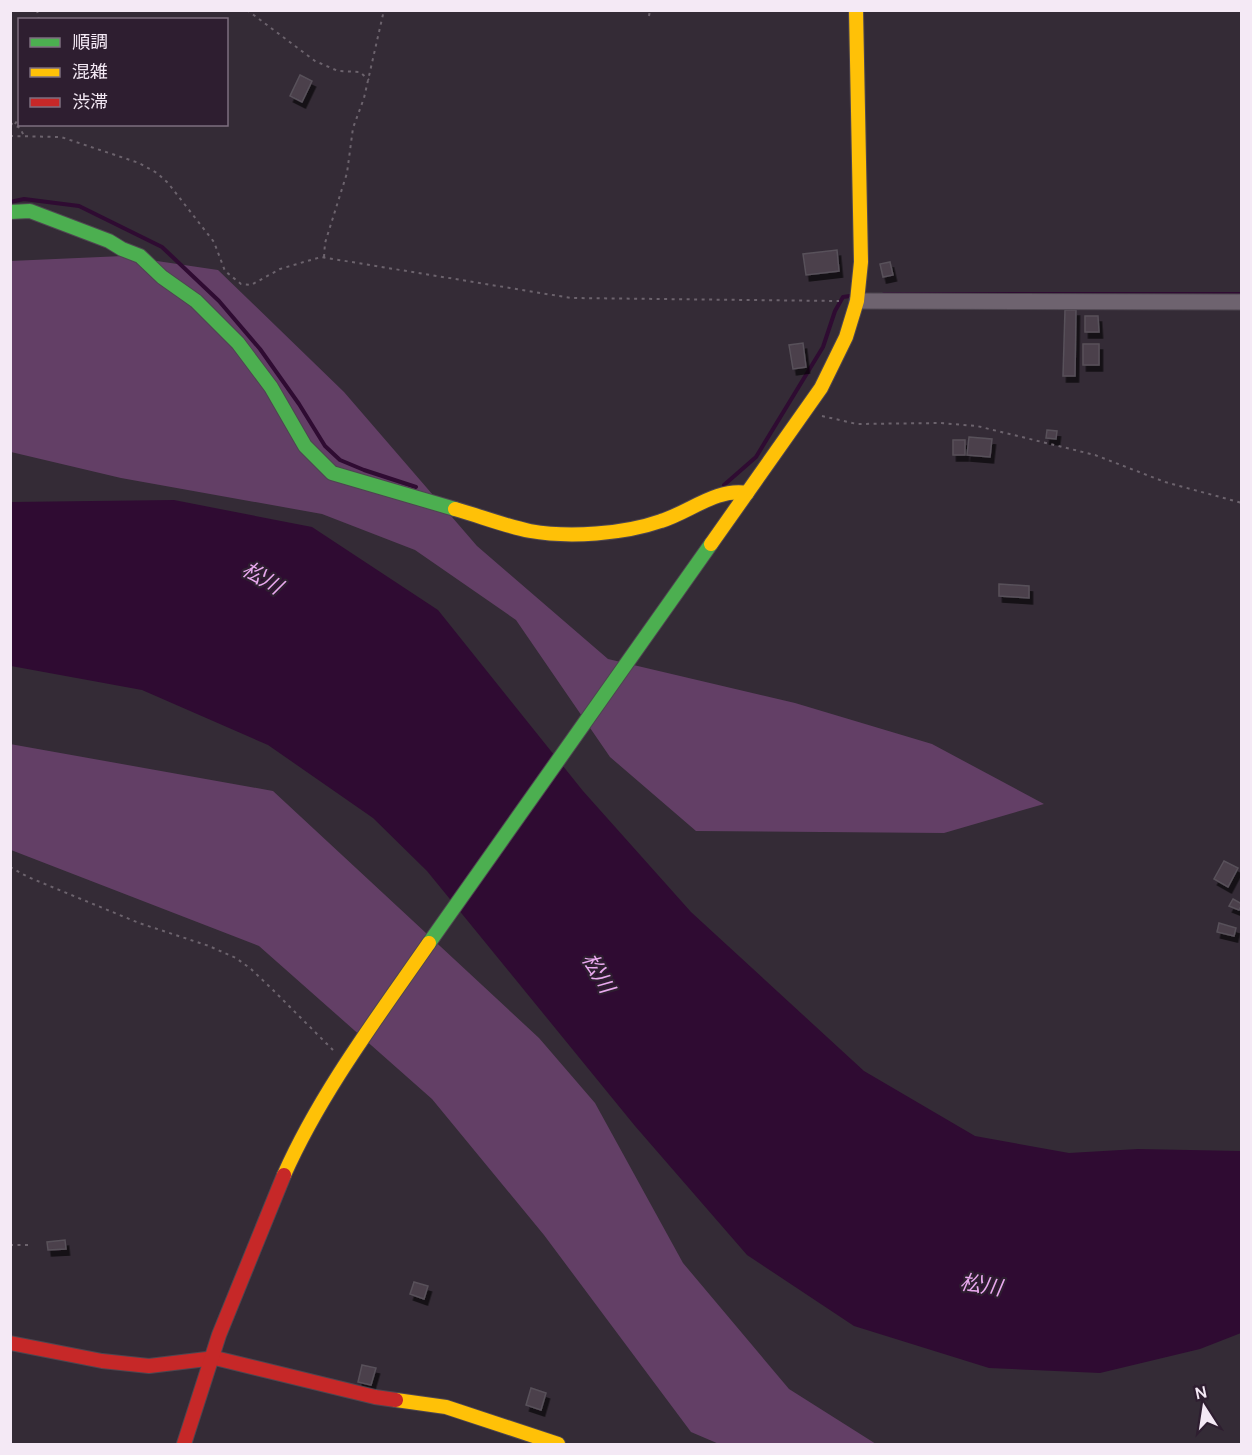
<svg xmlns="http://www.w3.org/2000/svg" width="1252" height="1455" viewBox="0 0 1252 1455" font-family="Manrope,'Noto Sans JP',sans-serif">
<style>
.forest{fill:#633f66}
.water{fill:#2f0b32}
.lines{fill:none;stroke-linecap:round;stroke-linejoin:round}
.stream{stroke:#2f0b32;stroke-width:4}
.building{fill:#4b3f4c;stroke:#58515a;stroke-width:1.5;filter:url(#shadow)}
.street-casing{stroke:#4e4650;stroke-width:17}
.fast-casing{stroke:#4e4650;stroke-width:16}
.slow-casing{stroke:#4e4650;stroke-width:16}
.jam-casing{stroke:#4e4650;stroke-width:16}
.path{stroke:#6c636d;stroke-width:2;stroke-dasharray:3 4.5;stroke-linecap:butt}
.street{stroke:#6e636f;stroke-width:15}
.fast{stroke:#4caf50;stroke-width:14}
.slow{stroke:#ffc107;stroke-width:14}
.jam{stroke:#c62828;stroke-width:14}
.labels{text-anchor:middle;stroke-width:4.5;stroke-linejoin:round;paint-order:stroke}
.water-label{font-size:21px;font-style:italic;fill:#e9a9ee;stroke:#2e1e30}
</style>
<defs>
<filter id="shadow"><feDropShadow dx="3.5" dy="6" stdDeviation="0" flood-color="#0009"/></filter>
</defs>
<rect width="100%" height="100%" fill="#342b36"/>
<g class="forest">
<polygon points="123,256 218,270 344,392 477,546 608,659 795,703 932,744 1044,804 944,833 696,831 610,757 516,620 415,550 322,514 121,478 11,452 10,261"/>
<polygon points="10,744 273,791 539,1038 595,1103 683,1263 789,1389 876,1444 719,1444 691,1432 544,1235 432,1099 259,946 11,850"/>
</g>
<polygon class="water" points="174,500 312,527 438,610 583,791 691,912 864,1071 975,1136 1069,1153 1138,1149 1241,1151 1241,1333 1200,1349 1100,1373 989,1368 854,1326 747,1255 635,1126 427,871 373,818 268,745 142,690 11,666 11,502"/>
<g class="lines">
<g class="stream">
<polyline points="10,202 24,199 79,206 162,247 219,301 260,349 299,404 325,446 340,460 364,470 416,487"/>
<polyline points="884,294 1242,294"/>
<polyline points="724,485 756,457 823,347 835,311 843,297 850,296"/>
</g>
</g>
<g class="building">
<polygon points="300,75 312,81 302,102 290,96"/>
<polygon points="837,250 839,271 806,275 803,254"/>
<polygon points="890,262 893,275 883,277 880,264"/>
<polygon points="1065,310 1076,310 1075,376 1063,376"/>
<polygon points="1085,316 1098,316 1099,332 1085,332"/>
<polygon points="803,343 806,367 793,369 789,345"/>
<rect x="1083" y="344" width="16" height="21"/>
<polygon points="1047,430 1057,431 1056,439 1046,438"/>
<polygon points="969,437 992,439 990,457 967,455"/>
<rect x="953" y="440" width="12" height="15"/>
<polygon points="999,584 1029,586 1029,598 999,596"/>
<polygon points="1224,861 1238,868 1228,887 1214,879"/>
<polygon points="1233,899 1242,904 1239,910 1229,906"/>
<polygon points="1219,923 1236,928 1234,936 1217,932"/>
<polygon points="65,1240 66,1249 48,1250 47,1242"/>
<polygon points="414,1282 428,1286 424,1299 410,1294"/>
<polygon points="362,1365 376,1368 371,1385 358,1382"/>
<polygon points="531,1388 546,1393 541,1410 526,1405"/>
</g>
<g class="lines">
<defs>
<polyline id="street" points="857,301 1242,302"/>
<g id="fast">
<polyline points="10,212 30,211 109,241 122,249 140,256 162,277 196,301 238,343 271,387 305,446 332,473 455,509"/>
<polyline points="429,943 711,544"/>
</g>
<g id="slow">
<path d="M 455,509 C 480,516 505,526 530,531 C 569,538 624,534 661,521 C 690,512 716,488 747,493"/>
<polyline points="711,544 821,388 846,337 857,301 861,262 856,10"/>
<path d="M 284,1175 C 321,1092 377,1018 429,943"/>
<polyline points="396,1400 446,1407 558,1444"/>
</g>
<g id="jam">
<polyline points="10,1343 102,1361 149,1366 215,1358 375,1397 396,1400"/>
<polyline points="184,1444 219,1335 284,1175"/>
</g>
</defs>
<use href="#street" class="street-casing"/>
<use href="#fast" class="fast-casing"/>
<use href="#slow" class="slow-casing"/>
<use href="#jam" class="jam-casing"/>
<g class="path">
<polyline points="37,10 39,20"/>
<polyline points="247,10 315,61 338,71 360,72 369,80"/>
<polyline points="649,16 650,10"/>
<polyline points="10,123 20,128 24,136"/>
<polyline points="15,124 20,116"/>
<polyline points="10,136 61,137 139,163 157,173 168,183 214,242 225,271 241,284 251,285 280,269 321,257 571,298 839,301"/>
<polyline points="324,257 325,243 347,173 353,128 364,98 384,10"/>
<polyline points="822,416 857,424 940,423 977,426 1095,455 1165,482 1242,503"/>
<polyline points="10,867 28,877 139,923 209,946 236,958 251,969 273,990 333,1050"/>
<polyline points="10,1245 29,1245"/>
</g>
<use href="#street" class="street"/>
<use href="#fast" class="fast"/>
<use href="#slow" class="slow"/>
<use href="#jam" class="jam"/>
</g>
<g class="labels">
<g class="water-label">
<text transform="translate(262 578) rotate(31)" y="7">松川</text>
<text transform="translate(598 973) rotate(60)" y="7">松川</text>
<text transform="translate(981 1285) rotate(9)" y="7">松川</text>
</g>
</g>
<rect width="1252" height="1455" fill="none" stroke="#f4e9f5" stroke-width="24"/>
<rect x="18" y="18" width="210" height="108" fill="#2e1e30" stroke="#7d6f7f" stroke-width="1.5"/>
<rect x="30" y="38" width="30" height="9" fill="#4caf50" stroke="#7d6f7f" stroke-width="1.5"/>
<text x="72" y="48" font-size="18" fill="#f4e9f5">順調</text>
<rect x="30" y="68" width="30" height="9" fill="#ffc107" stroke="#7d6f7f" stroke-width="1.5"/>
<text x="72" y="78" font-size="18" fill="#f4e9f5">混雑</text>
<rect x="30" y="98" width="30" height="9" fill="#c62828" stroke="#7d6f7f" stroke-width="1.5"/>
<text x="72" y="108" font-size="18" fill="#f4e9f5">渋滞</text>
<g transform="translate(1204 1407) rotate(348)" stroke="#2e1e30" stroke-width="4.5" paint-order="stroke">
<path d="M0-4.5L10 22L0 15L-10 22Z" fill="#f4e9f5"/>
<text y="-9" font-size="16" font-weight="bold" text-anchor="middle" fill="#f4e9f5">N</text>
</g>
</svg>
